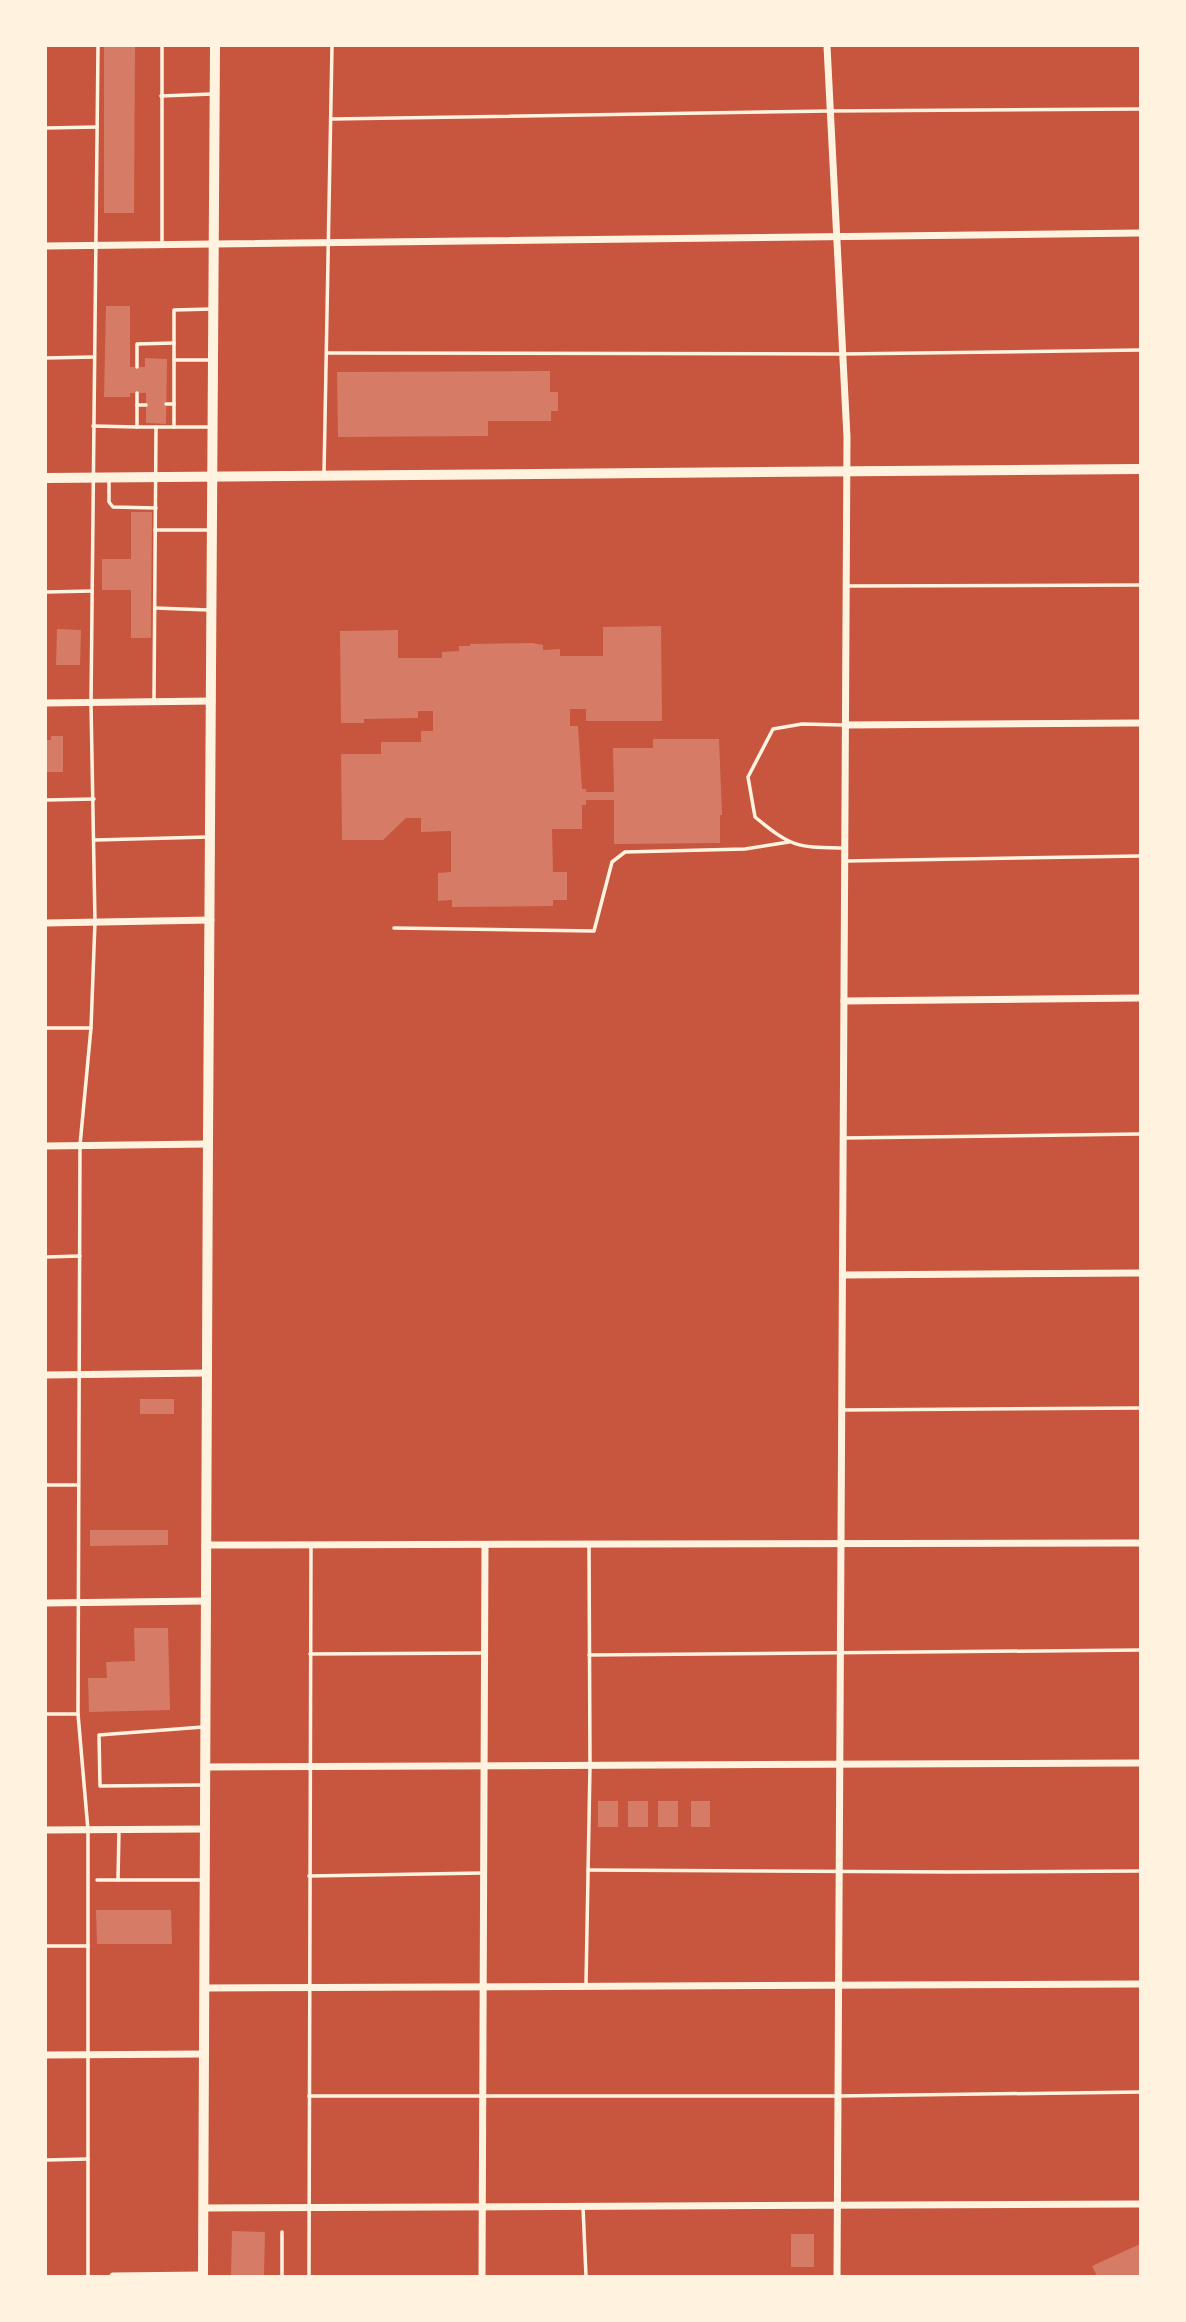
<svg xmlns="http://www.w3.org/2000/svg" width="1186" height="2322" viewBox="0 0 1186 2322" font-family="Inter,sans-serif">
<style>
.building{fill:#d67c66}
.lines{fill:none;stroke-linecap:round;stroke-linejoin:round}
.service{stroke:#fff3e0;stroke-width:3.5}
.minor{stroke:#fff3e0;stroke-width:7}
.tertiary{stroke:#fff3e0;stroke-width:10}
</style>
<rect width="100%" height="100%" fill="#c8553d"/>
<g class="building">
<polygon points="104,46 135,46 134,213 104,213"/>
<polygon points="106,306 130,306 130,367 145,367 145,358 167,359 166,424 146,423 146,393 130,393 130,397 104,397"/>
<polygon points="550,371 550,392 558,392 558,411 551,411 551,421 488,421 488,436 338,437 337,372"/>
<polygon points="131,512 152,512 151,638 131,638 131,590 102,590 102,559 131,559"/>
<polygon points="661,626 662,721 586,721 586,709 570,709 570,726 578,726 582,789 586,789 586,792 614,792 613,748 653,748 653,739 719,739 722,815 720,815 720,843 614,844 614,800 586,800 586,805 582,805 582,829 552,829 553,872 567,872 567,900 553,900 553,906 452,907 452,900 438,901 438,873 451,872 451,831 421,832 421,818 406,818 383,840 342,840 341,754 381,754 381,742 421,742 421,731 433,731 433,711 418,711 418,718 364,719 364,723 341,723 340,631 398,630 398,658 442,658 442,652 459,651 459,646 470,646 470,644 532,643 543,645 543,650 560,649 560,656 603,656 603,627"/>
<polygon points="57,629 81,630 80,665 56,665"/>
<polygon points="51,736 63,736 63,772 46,772 46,740 51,740"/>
<rect x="140" y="1399" width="34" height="15"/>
<polygon points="90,1530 168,1530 168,1545 90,1546"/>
<polygon points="134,1628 168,1628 170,1710 89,1712 88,1678 107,1678 106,1662 135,1661"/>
<rect x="598" y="1801" width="20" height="26"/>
<rect x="628" y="1801" width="20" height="26"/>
<rect x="658" y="1801" width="20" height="26"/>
<rect x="691" y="1801" width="19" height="26"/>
<polygon points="96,1910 171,1910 172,1944 97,1944"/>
<polygon points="232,2231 265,2232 264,2276 231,2276"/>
<rect x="791" y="2234" width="23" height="33"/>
<polygon points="1140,2244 1140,2276 1097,2276 1092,2266"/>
</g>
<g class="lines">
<g class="service">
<polyline points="162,46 162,243"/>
<polyline points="161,96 212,94"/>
<polyline points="332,119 830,111 1140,109"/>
<polyline points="46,128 97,127"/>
<polyline points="327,353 843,354 1140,350"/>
<polyline points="46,358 94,357"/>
<polyline points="174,360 174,427 209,427"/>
<polyline points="211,360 174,360 174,310 212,309"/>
<polyline points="137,367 137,344 174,343"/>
<polyline points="166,404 174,404"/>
<polyline points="137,405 146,405"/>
<polyline points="93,426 137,427 137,393"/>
<polyline points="137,427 156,427"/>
<polyline points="324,474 332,46"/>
<polyline points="109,480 109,502 113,507 156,508"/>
<polyline points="155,530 209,530"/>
<polyline points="846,586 1140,585"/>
<polyline points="46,592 92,591"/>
<polyline points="155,608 209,610"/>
<polyline points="154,700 156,427 174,427"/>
<path d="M 844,725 L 802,724 L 773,729 L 748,777 L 755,817 C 793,848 796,847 844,848"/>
<polyline points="46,800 94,799"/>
<polyline points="95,840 208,837"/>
<polyline points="846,861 1140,856"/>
<polyline points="394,928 594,931 612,862 625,852 745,849 789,842"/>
<polyline points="46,1028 91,1028"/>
<polyline points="843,1138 1140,1134"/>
<polyline points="46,1257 80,1256"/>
<polyline points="842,1410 1140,1408"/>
<polyline points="46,1485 78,1485"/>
<polyline points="310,1654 483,1653"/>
<polyline points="589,1655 1140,1650"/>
<polyline points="46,1714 78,1714"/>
<polyline points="202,1785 100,1786 99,1735 203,1727"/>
<polyline points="588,1870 950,1872 1140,1871"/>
<polyline points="309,1876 482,1873"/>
<polyline points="97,1880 203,1880"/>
<polyline points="118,1880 119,1830"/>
<polyline points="46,1946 88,1946"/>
<polyline points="586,1984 590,1766 589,1544"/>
<polyline points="309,2096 839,2096 1140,2092"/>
<polyline points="46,2160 88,2159"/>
<polyline points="583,2207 586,2276"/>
<polyline points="88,2276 88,1830 78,1714 80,1145 91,1028 95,922 91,703 98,46"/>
<polyline points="282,2276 282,2232"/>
<polyline points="309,2276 311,1545"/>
</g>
<g class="minor">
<polyline points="827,46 847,437 837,2276"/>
<polyline points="46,246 1140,233"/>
<polyline points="46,703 212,701"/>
<polyline points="846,725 1140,723"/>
<polyline points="46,923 211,920"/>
<polyline points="844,1001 1140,998"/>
<polyline points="46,1146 207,1144"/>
<polyline points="843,1275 1140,1273"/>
<polyline points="46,1375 207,1373"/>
<polyline points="205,1545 1140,1543"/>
<polyline points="46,1603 205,1601"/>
<polyline points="206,1767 1140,1763"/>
<polyline points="46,1830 205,1829"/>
<polyline points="205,1988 1140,1984"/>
<polyline points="46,2055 204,2054"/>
<polyline points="203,2208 1140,2204"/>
<polyline points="113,2276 203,2275"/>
<polyline points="482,2276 485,1545"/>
</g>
<g class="tertiary">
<polyline points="46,478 1140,469"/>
<path d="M 203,2276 C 206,1533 209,789 215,46"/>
</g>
</g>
<rect width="1186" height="2322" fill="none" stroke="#fff3e0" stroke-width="94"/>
</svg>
